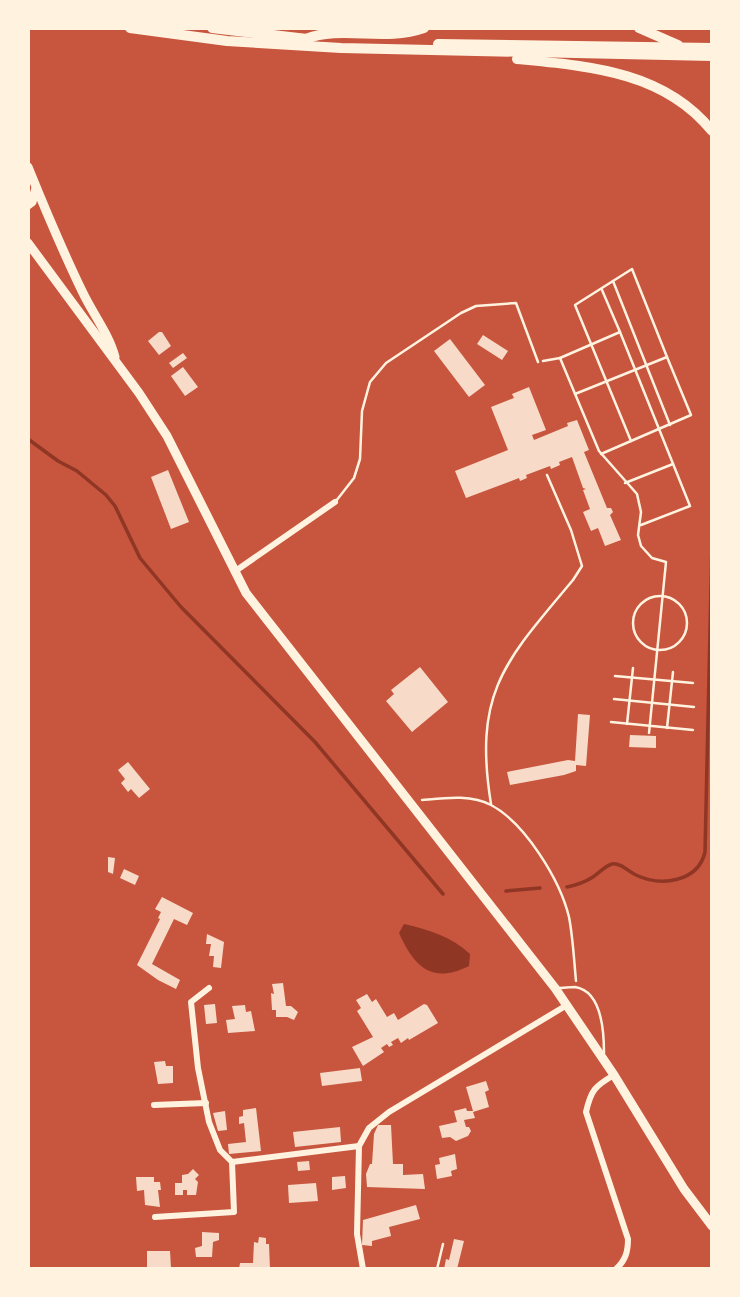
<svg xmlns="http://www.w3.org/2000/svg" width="740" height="1297" viewBox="0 0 740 1297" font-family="'IBM Plex Sans',sans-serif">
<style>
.water{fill:#8f3625}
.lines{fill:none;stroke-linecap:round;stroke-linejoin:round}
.stream{stroke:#8f3625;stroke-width:3.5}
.building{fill:#f7dbc8}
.path{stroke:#fff3e0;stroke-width:2.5}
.service{stroke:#fff3e0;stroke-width:2.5}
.minor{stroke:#fff3e0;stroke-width:6}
.secondary{stroke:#fff3e0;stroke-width:9}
.trunk{stroke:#fff3e0;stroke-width:10}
</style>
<rect width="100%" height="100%" fill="#c8553d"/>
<path class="water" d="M 404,924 C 427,929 452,937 470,954 L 469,966 C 431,985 414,966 399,933 Z"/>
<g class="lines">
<g class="stream">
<polyline points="28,439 58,461 77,471 106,495 115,506 140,558 181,607 315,742 443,894"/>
<path d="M 567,887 C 577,885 585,882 593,877 C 599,873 605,866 612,864 C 620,862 629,872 636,875 C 661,887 698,882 705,852 L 712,543"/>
<polyline points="506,891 540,888"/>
</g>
</g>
<g class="building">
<polygon points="159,332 162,332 171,346 159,355 148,341"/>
<polygon points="483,335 508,351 502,360 477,344"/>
<polygon points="450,339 485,385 469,397 434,351"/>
<polygon points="183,353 187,358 173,368 169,363"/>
<polygon points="183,367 198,387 185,396 171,376"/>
<polygon points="529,387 546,430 532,435 534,440 568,426 567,423 577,420 589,450 584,452 607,508 611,508 613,512 610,515 621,540 605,546 598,528 591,531 583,512 590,509 583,490 586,489 583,488 572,457 559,462 560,465 551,469 550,466 526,475 527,478 520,481 519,478 466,498 455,471 508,450 491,407 514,398 512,394"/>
<polygon points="168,470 189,522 171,529 151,477"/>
<polygon points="420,667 448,702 412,732 386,701 394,694 391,690"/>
<polygon points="578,714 590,715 586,766 576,765 576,771 564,775 510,785 507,772 568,760 575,761"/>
<polygon points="630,735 656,736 656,748 629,747"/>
<polygon points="128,762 150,789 139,798 131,789 128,792 121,783 125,779 118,770"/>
<polygon points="108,857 115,858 113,874 108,872"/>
<polygon points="124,869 139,876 135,885 120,878"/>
<polygon points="162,897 193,913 187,925 174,919 152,964 180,980 176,989 158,980 137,965 160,919 158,918 161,912 155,909"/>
<polygon points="207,934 224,942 221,968 213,967 214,956 209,956 211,944 206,944"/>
<polygon points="283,983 286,1006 291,1006 298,1012 294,1020 287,1017 276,1017 276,1010 272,1010 271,993 274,994 272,984"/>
<polygon points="367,994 372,1002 376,999 387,1017 394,1013 398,1020 424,1004 427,1005 438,1023 409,1040 408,1038 401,1043 398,1038 391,1042 393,1045 389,1047 387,1044 381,1048 384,1052 363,1066 352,1047 373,1037 357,1011 361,1008 356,1000"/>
<polygon points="215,1004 217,1023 206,1024 204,1005"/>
<polygon points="245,1005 246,1012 251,1011 255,1031 228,1033 226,1020 235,1019 232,1006"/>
<polygon points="165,1061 166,1066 173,1066 173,1083 158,1084 154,1062"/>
<polygon points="360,1068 362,1081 322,1086 320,1073"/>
<polygon points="486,1081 489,1090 485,1092 489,1107 473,1112 475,1118 464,1120 466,1127 469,1127 471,1131 468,1136 456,1141 450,1137 442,1138 439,1126 457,1122 454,1111 466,1108 467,1111 473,1111 466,1087"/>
<polygon points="256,1108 261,1151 229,1154 228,1144 246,1142 244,1123 239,1124 239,1117 243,1116 243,1110"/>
<polygon points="225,1111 227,1130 218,1131 213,1113"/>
<polygon points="378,1125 391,1125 393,1164 403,1164 403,1175 423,1174 425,1189 367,1187 366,1174 370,1164 372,1164 374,1134"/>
<polygon points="340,1127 341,1142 295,1147 293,1132"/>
<polygon points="455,1154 457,1169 451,1171 452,1176 437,1179 435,1165 440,1164 439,1158"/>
<polygon points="309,1161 310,1170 298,1171 297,1162"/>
<polygon points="193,1169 199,1175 195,1179 198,1182 196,1195 187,1195 187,1190 183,1190 183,1195 175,1195 175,1183 182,1183 182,1175 188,1174"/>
<polygon points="345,1176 346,1188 332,1190 332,1177"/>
<polygon points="136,1177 154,1177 154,1182 160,1182 161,1190 158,1190 160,1207 145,1205 144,1190 137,1191"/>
<polygon points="316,1183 318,1201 289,1203 288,1185"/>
<polygon points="416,1205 420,1219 389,1227 391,1236 372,1241 372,1246 362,1245 363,1220"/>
<polygon points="202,1232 219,1233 219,1240 213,1242 212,1257 196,1257 195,1248 202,1246"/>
<polygon points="259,1237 266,1238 266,1244 269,1244 270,1269 239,1269 240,1263 253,1263 254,1242 258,1243"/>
<polygon points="454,1239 464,1241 457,1269 444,1269 446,1259 449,1260"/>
<polygon points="147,1251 170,1251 171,1268 147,1269"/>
</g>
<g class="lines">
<g class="path">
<polyline points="613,281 670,425"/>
<polyline points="602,290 620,332"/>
<polyline points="560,358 620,332 690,506 641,525"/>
<polyline points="543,361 560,358 599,451 637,494 641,512 638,535 641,546 652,558 666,562 649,733"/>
<polyline points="575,394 667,357 691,415 601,454"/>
<polyline points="631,441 575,305 632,269 667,357"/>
<polyline points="625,483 673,464"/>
<circle cx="660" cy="623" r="27"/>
<polyline points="615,676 693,683"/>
<polyline points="614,699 694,707"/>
<polyline points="611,722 693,730"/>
<polyline points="627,724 633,668"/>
<polyline points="667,728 673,672"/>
<path d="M 422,800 C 444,798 471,794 491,805 C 525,823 560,880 569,917 C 573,938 574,960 576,981"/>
<path d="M 491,804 C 473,692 505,661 573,580 L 582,566 L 571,530 L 547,475"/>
</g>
<g class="service">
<polyline points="336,501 354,478 360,459 362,411 370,382 386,363 461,313 476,306 516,303 538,362"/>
<path d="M 558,988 C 563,988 570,987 575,987 C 602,991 604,1033 604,1053"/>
<polyline points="437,1269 443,1244"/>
</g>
<g class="minor">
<polyline points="234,572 335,502"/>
<polyline points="209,988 191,1002 198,1068 209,1122 220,1150 232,1162"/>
<path d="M 614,1075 C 595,1086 591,1090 586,1112 L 628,1239 C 628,1251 626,1260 616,1269"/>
<polyline points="154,1105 206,1103"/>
<polyline points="359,1146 357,1234 363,1269"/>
<polyline points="155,1217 234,1212 232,1162 359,1146 369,1128 389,1112 567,1005"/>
</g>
<g class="secondary">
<path d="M 28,167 C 45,209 63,252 83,293 C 93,314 109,334 115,357"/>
<polyline points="28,205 32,202 36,188"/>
<polyline points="28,243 139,393 167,436 246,593 555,988 614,1075 684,1189 712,1226"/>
</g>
<g class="trunk">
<polyline points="130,28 227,41 341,48 712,56"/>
<polyline points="212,28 307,39"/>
<polyline points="639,28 678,45"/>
<path d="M 306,39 C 341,25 384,42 424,28"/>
<polyline points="438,44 712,48"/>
<path d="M 517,59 C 588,66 664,71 712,131"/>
</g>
</g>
<rect width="740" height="1297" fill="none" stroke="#fff3e0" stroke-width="60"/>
</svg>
